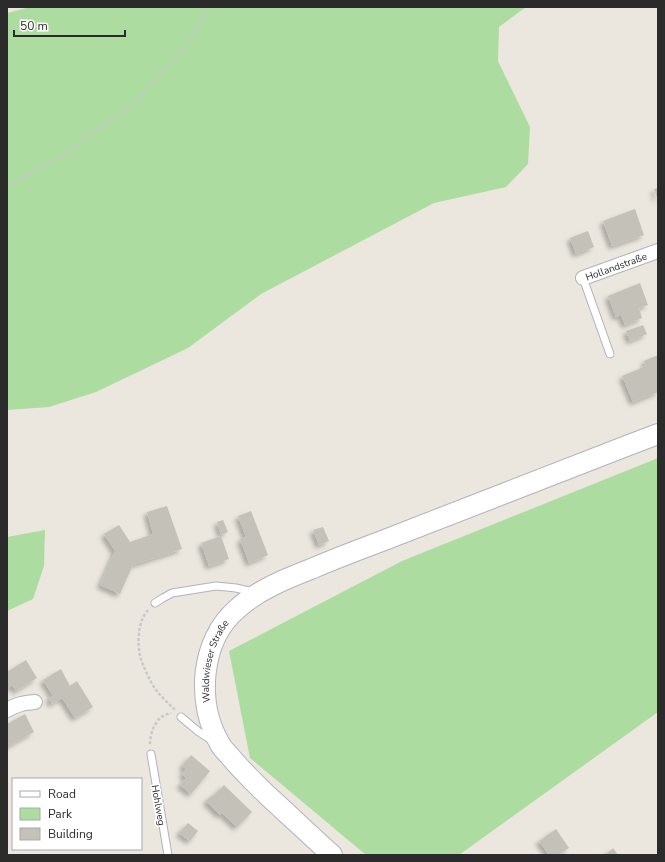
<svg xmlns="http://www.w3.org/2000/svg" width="665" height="862" viewBox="0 0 665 862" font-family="'Nunito Sans',sans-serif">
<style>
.green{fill:#addca0}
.building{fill:#c4c1b9;filter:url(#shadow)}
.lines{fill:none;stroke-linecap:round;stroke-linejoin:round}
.service-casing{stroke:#b1b2bd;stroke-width:9}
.minor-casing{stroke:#b1b2bd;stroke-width:16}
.secondary-casing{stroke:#b1b2bd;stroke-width:22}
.path{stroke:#c8c8c8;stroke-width:2.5;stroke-dasharray:3 2;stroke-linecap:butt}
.service{stroke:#fff;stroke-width:7}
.minor{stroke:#fff;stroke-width:14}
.secondary{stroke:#fff;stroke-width:20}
.labels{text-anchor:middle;stroke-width:3.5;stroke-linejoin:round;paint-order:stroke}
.street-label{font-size:10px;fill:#2b2b2b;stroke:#fff}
</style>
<defs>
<filter id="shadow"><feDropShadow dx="-3.5" dy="3.5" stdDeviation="2" flood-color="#0004"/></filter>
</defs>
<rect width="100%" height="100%" fill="#ebe7de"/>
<g class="green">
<polygon points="30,7 526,7 499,27 498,61 530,127 528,164 506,187 434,203 261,294 188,348 96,392 49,407 7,410 7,13"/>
<polygon points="658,458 658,712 459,855 366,855 250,758 229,651 402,561"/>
<polygon points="45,530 44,566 33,599 7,611 7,537"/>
</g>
<g class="building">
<polygon points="658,188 658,201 654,189"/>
<polygon points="635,209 644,235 612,246 603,221"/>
<polygon points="588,231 594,247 576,254 570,238"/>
<polygon points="640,283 648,305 639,308 642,318 625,325 621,315 616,317 608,296"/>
<polygon points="643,325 647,334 630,341 626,331"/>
<polygon points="658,355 658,392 633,402 622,376 646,366 644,361"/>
<polygon points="167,506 182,549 133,565 120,594 100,585 115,551 104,534 119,525 130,542 153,534 147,512"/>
<polygon points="251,511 268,555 249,563 240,539 246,537 238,516"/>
<polygon points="223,520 228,532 221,535 217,522"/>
<polygon points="323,527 329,541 319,545 313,530"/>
<polygon points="221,536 229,559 209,566 201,543"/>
<polygon points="26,660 37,678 16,691 12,685 7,689 7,672"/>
<polygon points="61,669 70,686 77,681 93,707 75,718 62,698 52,704 49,698 53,696 43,680"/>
<polygon points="25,714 34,732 7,747 7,724"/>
<polygon points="191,755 210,771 191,794 180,785 186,778 182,774 186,769 182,766"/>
<polygon points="224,785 252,812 237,827 222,813 220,815 206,801 212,795 213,796"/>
<polygon points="188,823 198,831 190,841 179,833"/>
<polygon points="556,829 569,848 558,855 549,855 539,841"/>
<polygon points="613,848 618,855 605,855"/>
</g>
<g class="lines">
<defs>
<g id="service">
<polyline points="583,278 610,354"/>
<polyline points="155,603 163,598 172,593 216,586 236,588 253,592"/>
<polyline points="181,717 199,732 213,741"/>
<polyline points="151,754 168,855"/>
</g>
<g id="minor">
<path id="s1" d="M 583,278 L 658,251"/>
<path d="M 7,710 C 18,704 23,703 35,702"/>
</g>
<g id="secondary">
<path id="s2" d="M 332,855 C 310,835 289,815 267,795 C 254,782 241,770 229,755 C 226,752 222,748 220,744 C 196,703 200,641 237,609 C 258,590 285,579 311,569 C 334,559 358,550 382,541 C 464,509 547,477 629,445 L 658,434"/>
</g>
</defs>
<use href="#service" class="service-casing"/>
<use href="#minor" class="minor-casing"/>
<use href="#secondary" class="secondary-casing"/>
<g class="path">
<polyline points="7,186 56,160 134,103 190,41 208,7"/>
<path d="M 148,610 C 138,621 137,642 140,655 C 141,662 150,681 154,687 C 159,695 168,703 175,710"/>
<path d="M 150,744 C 150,734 155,719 165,715 C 167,714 169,714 171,713"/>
</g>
<use href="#service" class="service"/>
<use href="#minor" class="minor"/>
<use href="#secondary" class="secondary"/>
</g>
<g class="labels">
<g class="street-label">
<text dy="4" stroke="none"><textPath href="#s1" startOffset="35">Hollandstraße</textPath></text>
<text dy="4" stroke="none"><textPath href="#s2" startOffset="245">Waldwieser Straße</textPath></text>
<text transform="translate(159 805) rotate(80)" y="4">Hohlweg</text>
</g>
</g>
<rect width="665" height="862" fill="none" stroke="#2b2b2b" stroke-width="16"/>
<rect x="12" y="778" width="130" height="72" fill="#ffffff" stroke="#aaaaaa"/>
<rect x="20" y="791" width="20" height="6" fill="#ffffff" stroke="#aaaaaa"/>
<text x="48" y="798" font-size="12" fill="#2b2b2b">Road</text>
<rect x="20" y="808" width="20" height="12" fill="#addca0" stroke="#aaaaaa"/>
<text x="48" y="818" font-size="12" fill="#2b2b2b">Park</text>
<rect x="20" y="828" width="20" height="12" fill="#c4c1b9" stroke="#aaaaaa"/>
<text x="48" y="838" font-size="12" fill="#2b2b2b">Building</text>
<path d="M14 30v6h111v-6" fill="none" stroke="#2b2b2b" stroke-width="2"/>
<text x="20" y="30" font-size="12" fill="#2b2b2b" stroke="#ffffff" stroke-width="3" paint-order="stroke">50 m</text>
</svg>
